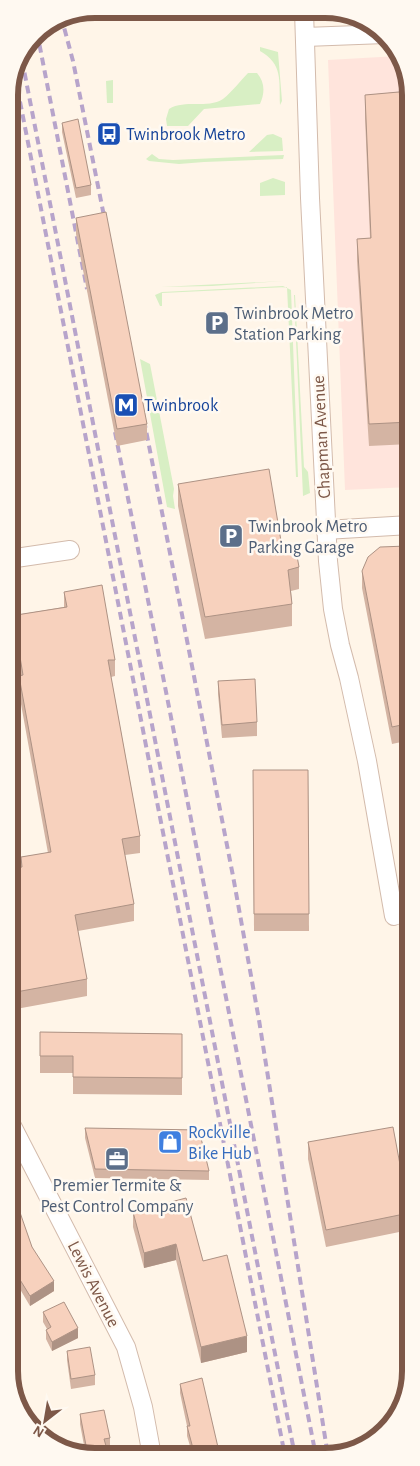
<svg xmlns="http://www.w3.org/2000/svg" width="420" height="1466" viewBox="0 0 420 1466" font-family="'Alegreya Sans',sans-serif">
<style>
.commercial{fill:#ffe4dc}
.green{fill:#d8efc4}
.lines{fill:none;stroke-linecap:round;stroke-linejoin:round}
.minor-casing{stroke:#d3bbac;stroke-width:20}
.minor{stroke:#fff;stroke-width:18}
.rail{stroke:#b7a4cb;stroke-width:4;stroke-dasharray:8 5;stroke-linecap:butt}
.wall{fill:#d4b4a3}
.shaded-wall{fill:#ad9284}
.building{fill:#f7d1bd;stroke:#ad9284}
.labels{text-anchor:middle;stroke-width:5;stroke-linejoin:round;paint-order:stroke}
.transit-label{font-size:18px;fill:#164399;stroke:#fff9f1;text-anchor:start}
.service-label{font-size:18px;fill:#4e5e75;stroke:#fff9f1;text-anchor:start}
.street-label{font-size:18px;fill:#7d5848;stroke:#fff9f1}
.shop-label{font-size:18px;fill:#366cbe;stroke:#fff9f1;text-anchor:start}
.rim{fill:none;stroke:#7d5848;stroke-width:6}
</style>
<rect width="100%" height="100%" fill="#fff5e8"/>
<polygon class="commercial" points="398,56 410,78 410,487 345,490 328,60"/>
<g class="green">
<path d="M 260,47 L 278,52 L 282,101 L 280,105 C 279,80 283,64 260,51 Z"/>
<path d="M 248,73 L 257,73 C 265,82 265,93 260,104 L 204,109 L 188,126 L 167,126 L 166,119 L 169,109 C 185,99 207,109 223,99 C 232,92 240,81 248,73 Z"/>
<polygon points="113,80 113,103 107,103 106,81"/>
<polygon points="273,134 282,138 283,151 249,152 267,135"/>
<polygon points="152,154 159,159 173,160 284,155 283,159 204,162 179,164 149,161 146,159"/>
<polygon points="273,178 285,182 285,195 260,196 260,183"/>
<polygon points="284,281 212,286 161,287"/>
<polygon points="283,286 291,290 298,477 296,477 287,287 162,293 162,306 160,306 155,295 162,292"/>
<polygon points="294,295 295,295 304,467 308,472 310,493 303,496"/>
<polygon points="140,359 150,364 174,489 173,496 175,509 167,507"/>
</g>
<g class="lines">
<defs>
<g id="minor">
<polyline points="304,11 310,198 328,561 333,609 340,645 349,678 367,761 394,916"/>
<polyline points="305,37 385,34"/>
<polyline points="325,530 410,525"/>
<polyline points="9,559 70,550"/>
<polyline points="10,1122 126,1347 143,1407 152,1456"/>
</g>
</defs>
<use href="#minor" class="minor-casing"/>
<use href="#minor" class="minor"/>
<g class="rail">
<polyline points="61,16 73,61 106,226"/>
<polyline points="37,32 87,289"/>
<polyline points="22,60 295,1456"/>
<polyline points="15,76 285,1456"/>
<polyline points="144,420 233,876 259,1020 328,1456"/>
<polyline points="115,432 316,1456"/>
</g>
</g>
<g class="wall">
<polygon points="343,10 346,12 333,13 333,11"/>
<polygon points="410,91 410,444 369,446 357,261 357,239 370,238 365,117 365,95"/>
<polygon points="62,123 91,185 91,195 76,198 62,132"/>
<polygon points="76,218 147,424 147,440 117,446 76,234"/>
<polygon points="178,484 282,547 299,567 299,589 291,591 292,604 292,626 205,639 178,506"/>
<polygon points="407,549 410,549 410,627 408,627 406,741 392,744 362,588 362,571"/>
<polygon points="64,592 115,660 115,676 111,677 140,836 140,853 125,855 134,904 134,921 78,931 87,979 87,996 16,1009 10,977 10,869 21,867 21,857 48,853 19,693 19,676 20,676 18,662 10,663 10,616 64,607"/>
<polygon points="218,681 257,722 257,736 222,738 218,694"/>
<polygon points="253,770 308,770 309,931 254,931"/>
<polygon points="402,776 410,776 410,836 402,793"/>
<polygon points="40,1032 182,1034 182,1095 73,1094 73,1073 40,1073"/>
<polygon points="85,1128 209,1171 209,1180 95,1178 85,1138"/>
<polygon points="308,1142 409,1213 409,1230 326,1247 308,1159"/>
<polygon points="10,1198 32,1247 54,1291 30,1306 14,1279 14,1270 15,1269 10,1255"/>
<polygon points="133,1212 203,1261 247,1352 201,1363 176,1260 144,1268 133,1227"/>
<polygon points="43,1312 78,1338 52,1351 46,1339 46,1330 47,1329 43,1322"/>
<polygon points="67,1351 95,1375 95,1385 71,1389 67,1360"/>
<polygon points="180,1384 220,1456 193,1456 187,1436 187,1426 180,1393"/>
<polygon points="80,1414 110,1438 110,1448 107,1448 109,1456 86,1456 80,1424"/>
</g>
<g class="shaded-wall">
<polygon points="410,723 410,740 406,741 406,724"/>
<polygon points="176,1244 176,1260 144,1268 144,1253"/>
<polygon points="54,1281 54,1291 30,1306 30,1296"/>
<polygon points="78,1328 78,1338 52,1351 52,1342"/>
<polygon points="247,1336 247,1352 201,1363 201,1347"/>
</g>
<g class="building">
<polygon points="410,91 410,422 369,424 357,239 371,238 365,95"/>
<polygon points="78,119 91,185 76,188 62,123"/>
<polygon points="106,212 147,424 117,429 76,218"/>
<polygon points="269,469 282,547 295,545 299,567 288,570 292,604 205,617 178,484"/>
<polygon points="407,546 407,549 410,549 410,610 405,611 409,628 410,629 410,723 406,724 392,727 362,571 368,557 380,547"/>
<polygon points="102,585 115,660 108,660 140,836 122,839 134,904 75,915 87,979 16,992 10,960 10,869 22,867 21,857 51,852 19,676 23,675 18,645 10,646 10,616 67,607 64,592"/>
<polygon points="255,679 257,722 222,725 218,681"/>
<polygon points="253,770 308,770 309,914 254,914"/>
<polygon points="402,776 410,776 410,819"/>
<polygon points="40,1032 182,1034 182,1078 73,1077 73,1056 40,1056"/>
<polygon points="393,1127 409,1213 326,1230 308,1142"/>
<polygon points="85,1128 199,1130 209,1171 95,1169"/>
<polygon points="10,1198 12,1202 16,1201 32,1247 54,1281 30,1296 14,1270 18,1267 10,1246"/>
<polygon points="186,1198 203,1261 227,1255 247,1336 201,1347 176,1244 144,1253 133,1212"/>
<polygon points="64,1302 78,1328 52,1342 46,1330 51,1327 43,1312"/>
<polygon points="90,1347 95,1375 71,1379 67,1351"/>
<polygon points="202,1378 220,1456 195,1456 187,1426 190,1426 180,1384"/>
<polygon points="104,1410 110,1438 104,1439 109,1456 88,1456 80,1414"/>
</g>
<defs>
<symbol id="bus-square" viewBox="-11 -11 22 22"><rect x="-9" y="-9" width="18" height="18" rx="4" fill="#1a4fb4" stroke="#fff9f1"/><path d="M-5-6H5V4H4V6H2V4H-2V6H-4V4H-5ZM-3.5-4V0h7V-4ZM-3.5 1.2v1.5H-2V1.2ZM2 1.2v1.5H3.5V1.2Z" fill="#fff"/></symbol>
<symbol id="parking-square" viewBox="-11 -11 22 22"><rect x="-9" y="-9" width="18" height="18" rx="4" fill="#5c6f8a" stroke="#fff9f1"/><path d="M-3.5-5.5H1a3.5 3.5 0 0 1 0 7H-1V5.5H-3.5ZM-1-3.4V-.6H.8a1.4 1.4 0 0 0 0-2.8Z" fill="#fff"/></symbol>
<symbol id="metro-square" viewBox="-11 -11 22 22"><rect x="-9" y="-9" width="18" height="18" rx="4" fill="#1a4fb4" stroke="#fff9f1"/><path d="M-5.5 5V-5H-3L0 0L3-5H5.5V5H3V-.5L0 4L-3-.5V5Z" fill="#fff"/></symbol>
<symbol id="shop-square" viewBox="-11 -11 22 22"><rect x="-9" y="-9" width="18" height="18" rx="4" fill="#3f7fe0" stroke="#fff9f1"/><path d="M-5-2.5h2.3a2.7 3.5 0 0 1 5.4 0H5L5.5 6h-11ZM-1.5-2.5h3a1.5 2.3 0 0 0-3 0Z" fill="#fff"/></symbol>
<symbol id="office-square" viewBox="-11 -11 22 22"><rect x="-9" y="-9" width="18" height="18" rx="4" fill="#5c6f8a" stroke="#fff9f1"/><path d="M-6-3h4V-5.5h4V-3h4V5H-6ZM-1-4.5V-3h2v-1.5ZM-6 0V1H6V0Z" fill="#fff"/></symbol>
</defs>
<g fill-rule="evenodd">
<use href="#bus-square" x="95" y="120" width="28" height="28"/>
<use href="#parking-square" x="203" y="309" width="28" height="28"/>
<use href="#metro-square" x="112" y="391" width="28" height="28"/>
<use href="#parking-square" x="217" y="522" width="28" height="28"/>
<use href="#shop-square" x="156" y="1128" width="28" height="28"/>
<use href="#office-square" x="103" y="1145" width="28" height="28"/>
</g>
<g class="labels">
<g class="transit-label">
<text x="126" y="140">Twinbrook Metro</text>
<text x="144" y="411">Twinbrook</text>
</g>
<g class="service-label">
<text x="234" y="319">Twinbrook Metro<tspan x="234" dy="21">Station Parking</tspan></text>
<text x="248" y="532">Twinbrook Metro<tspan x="248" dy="21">Parking Garage</tspan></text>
<text x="117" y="1191" text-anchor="middle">Premier Termite &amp;<tspan x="117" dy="21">Pest Control Company</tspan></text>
</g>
<g class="street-label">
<text transform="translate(321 437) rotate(-93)" y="6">Chapman Avenue</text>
<text transform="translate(94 1284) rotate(63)" y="6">Lewis Avenue</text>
</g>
<g class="shop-label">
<text x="188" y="1138">Rockville<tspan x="188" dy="21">Bike Hub</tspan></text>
</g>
</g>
<path d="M0 0H420V1466H0ZM95 18H325A77 77 0 0 1 402 95V1371A77 77 0 0 1 325 1448H95A77 77 0 0 1 18 1371V95A77 77 0 0 1 95 18Z" fill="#fff9f1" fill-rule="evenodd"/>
<path class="rim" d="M95 18H325A77 77 0 0 1 402 95V1371A77 77 0 0 1 325 1448H95A77 77 0 0 1 18 1371V95A77 77 0 0 1 95 18Z"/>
<g transform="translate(45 1421) rotate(211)" stroke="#fff9f1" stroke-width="4" paint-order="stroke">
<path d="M0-4L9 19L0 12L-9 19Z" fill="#7d5848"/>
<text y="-8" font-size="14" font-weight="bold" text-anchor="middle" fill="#7d5848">N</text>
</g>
</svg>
